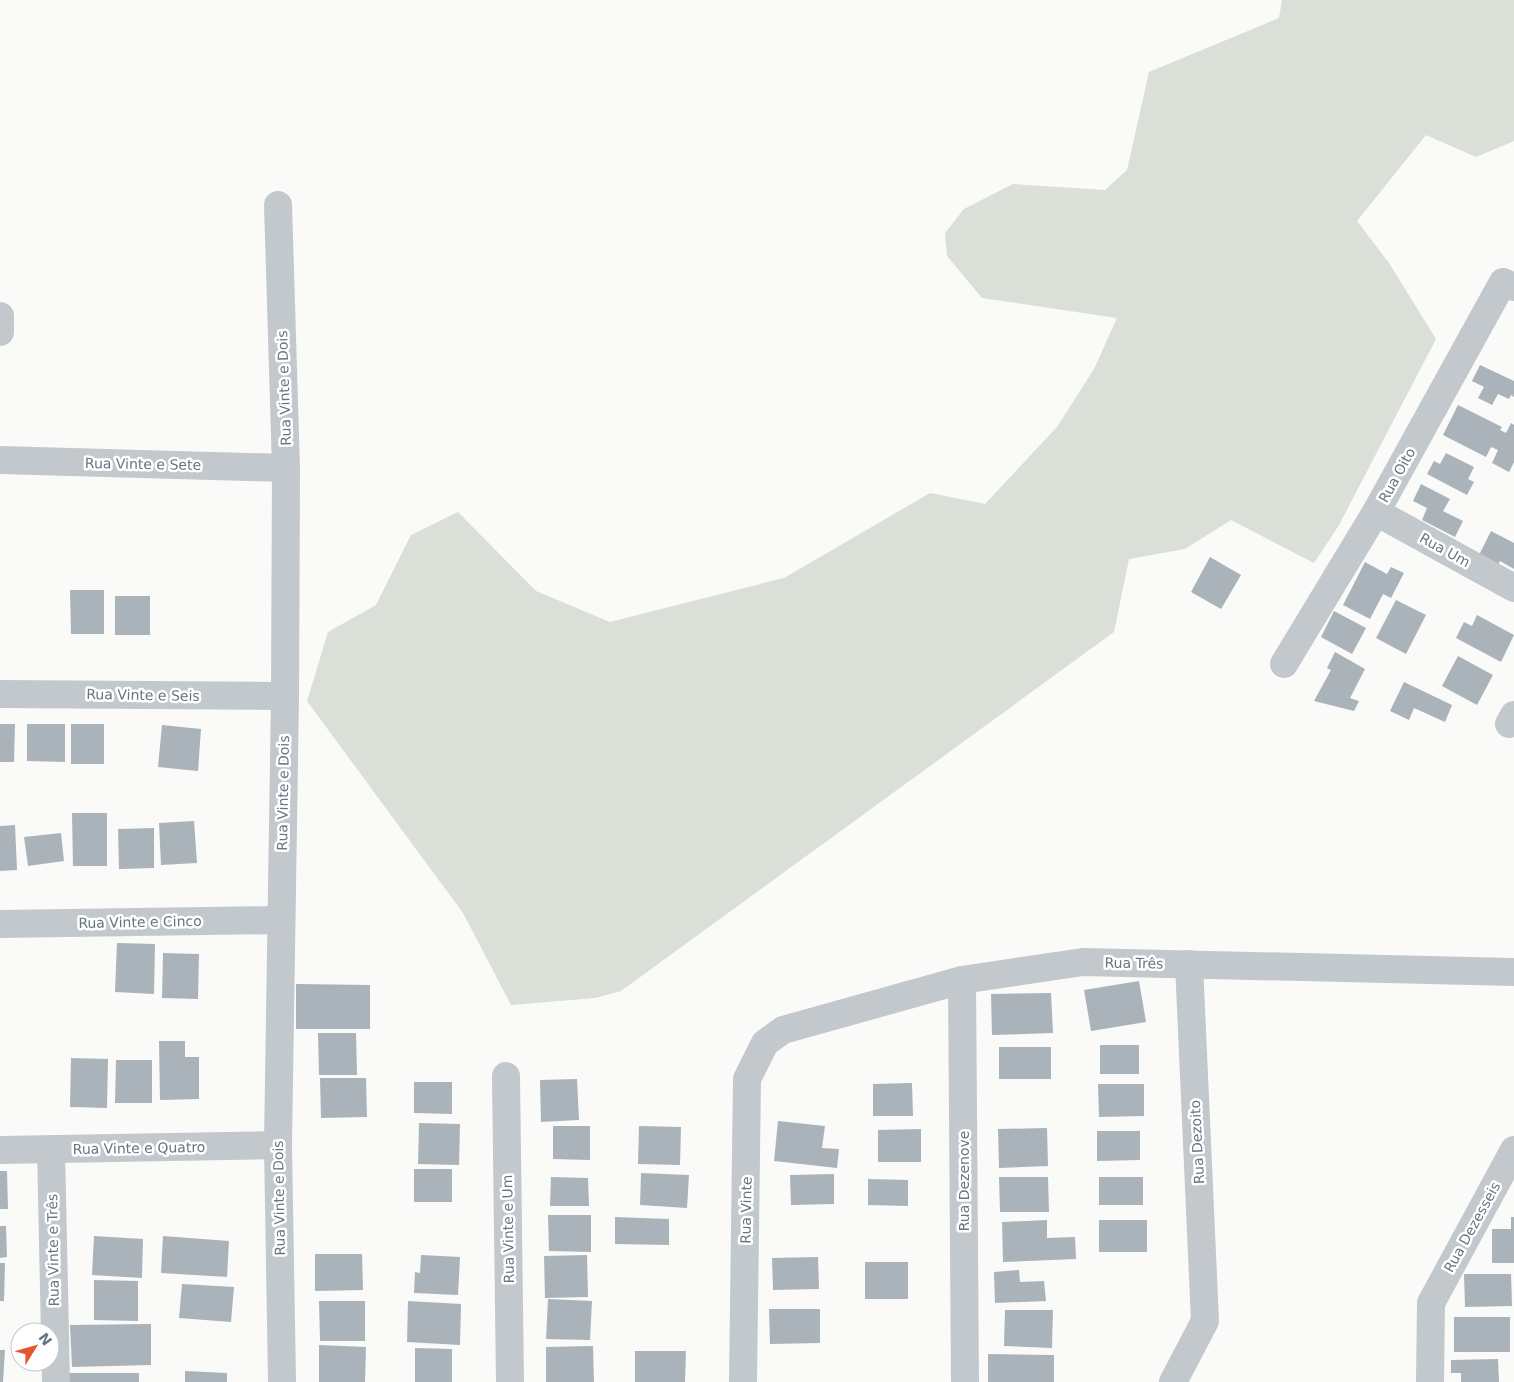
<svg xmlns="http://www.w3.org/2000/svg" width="1514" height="1382" viewBox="0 0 1514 1382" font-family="'DejaVu Sans',sans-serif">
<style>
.green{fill:#dadfd7}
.building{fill:#aab3b9}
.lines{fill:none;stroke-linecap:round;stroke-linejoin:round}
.minor{stroke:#c3c8cc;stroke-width:28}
.tertiary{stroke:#c3c8cc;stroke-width:28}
.labels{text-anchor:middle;stroke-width:5;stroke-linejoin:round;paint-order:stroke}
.street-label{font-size:14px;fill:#657683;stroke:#fff}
</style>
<rect width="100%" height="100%" fill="#fafaf8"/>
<polygon class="green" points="1282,0 1514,0 1514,141 1476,157 1426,135 1357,221 1389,263 1436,339 1339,525 1314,563 1231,520 1185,549 1129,559 1114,632 621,991 595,998 511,1005 463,913 307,701 328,632 376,605 411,535 458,512 536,591 610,622 784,578 930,493 985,504 1057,427 1094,369 1117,318 982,298 947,256 945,233 964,209 1013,184 1105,190 1127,170 1149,72 1279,18"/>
<g class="building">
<polygon points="1480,365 1514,381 1514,397 1511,395 1509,399 1498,394 1492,405 1478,398 1484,387 1472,381"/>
<polygon points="1458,405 1502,427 1500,430 1506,433 1511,423 1514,425 1514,462 1509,472 1492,463 1498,450 1491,447 1486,457 1443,435"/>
<polygon points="1446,453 1474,467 1468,479 1474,482 1467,495 1427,474 1434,461 1440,464"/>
<polygon points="1421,484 1450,499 1443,511 1463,521 1455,537 1422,520 1427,508 1413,501"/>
<polygon points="1491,531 1514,543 1514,569 1500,561 1498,565 1479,555"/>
<polygon points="1210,557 1241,575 1221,609 1191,592"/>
<polygon points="1365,562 1387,574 1391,567 1404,573 1391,598 1383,594 1370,619 1343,605"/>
<polygon points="70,590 104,590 104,634 71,634"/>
<rect x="115" y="596" width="35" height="39"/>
<polygon points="1396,600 1426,615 1406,654 1376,638"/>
<polygon points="1334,611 1366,628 1352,654 1321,637"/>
<polygon points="1477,615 1514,635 1501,662 1456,638 1464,622 1472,626"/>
<polygon points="1335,652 1365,669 1350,698 1359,701 1354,711 1314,701 1331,670 1327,668"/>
<polygon points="1458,656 1493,675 1477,705 1442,686"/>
<polygon points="1404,682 1452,705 1445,722 1414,708 1409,720 1390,711"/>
<polygon points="0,724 15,724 14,762 0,762"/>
<polygon points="27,724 65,724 65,762 27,761"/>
<rect x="71" y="724" width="33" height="40"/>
<polygon points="162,725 201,729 198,771 158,767"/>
<polygon points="72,813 107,813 107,866 73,866"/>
<polygon points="194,821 197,863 161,865 159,823"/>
<polygon points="15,825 17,870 0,871 0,826"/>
<polygon points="154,828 154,868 119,869 118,829"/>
<polygon points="61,833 64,861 28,866 24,837"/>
<polygon points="117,943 155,944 154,994 115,992"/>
<polygon points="163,953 199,954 198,999 162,998"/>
<polygon points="1139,981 1146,1022 1091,1031 1084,990"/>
<polygon points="296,984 370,985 370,1029 296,1029"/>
<polygon points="1051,993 1053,1033 992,1035 991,994"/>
<polygon points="318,1033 356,1033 357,1075 319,1075"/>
<polygon points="159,1041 185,1041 185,1057 199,1057 199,1099 160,1100"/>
<rect x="1100" y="1045" width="39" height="29"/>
<rect x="999" y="1047" width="52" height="32"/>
<polygon points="71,1058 108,1059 107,1108 70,1107"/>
<polygon points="116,1060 152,1060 152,1103 115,1103"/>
<polygon points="320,1078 366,1078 367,1117 321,1118"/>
<polygon points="577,1079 579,1120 541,1122 540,1080"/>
<polygon points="414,1082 452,1082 452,1114 414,1113"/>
<polygon points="912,1083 913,1116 873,1116 873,1084"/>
<polygon points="1098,1084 1144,1084 1144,1116 1099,1117"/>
<polygon points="778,1121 825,1126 822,1148 839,1149 837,1168 774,1161"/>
<polygon points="419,1123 460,1124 459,1165 418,1164"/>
<polygon points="553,1126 590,1126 590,1160 553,1159"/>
<polygon points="639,1126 681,1127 680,1165 638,1164"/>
<polygon points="1047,1128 1048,1166 999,1168 998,1129"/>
<polygon points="921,1129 921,1162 878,1162 878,1130"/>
<polygon points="1097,1131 1140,1131 1140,1160 1097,1161"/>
<rect x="414" y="1169" width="38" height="33"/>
<polygon points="0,1171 7,1171 8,1209 0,1209"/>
<polygon points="641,1173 689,1175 687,1208 640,1205"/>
<polygon points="834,1174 834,1204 791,1205 790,1175"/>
<polygon points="551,1177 588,1178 589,1206 550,1206"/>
<polygon points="999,1177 1048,1177 1049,1212 1000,1212"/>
<rect x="1099" y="1177" width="44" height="28"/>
<polygon points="868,1179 908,1180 908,1206 868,1205"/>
<polygon points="548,1215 591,1215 591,1252 549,1251"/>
<polygon points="615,1217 669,1219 669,1245 615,1244"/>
<polygon points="1511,1217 1514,1217 1514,1263 1492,1263 1492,1229 1511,1229"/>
<polygon points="1047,1220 1047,1238 1075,1237 1076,1259 1003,1262 1002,1222"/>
<rect x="1099" y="1220" width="48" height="32"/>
<polygon points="0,1226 6,1226 7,1257 0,1258"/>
<polygon points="94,1236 143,1239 142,1278 92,1275"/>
<polygon points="163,1236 229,1241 227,1277 161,1273"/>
<polygon points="315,1254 362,1254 363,1290 315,1291"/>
<polygon points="421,1255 460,1257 458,1295 414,1293 415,1272 420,1273"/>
<polygon points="587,1255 588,1297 545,1298 544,1256"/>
<polygon points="818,1257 819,1289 773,1290 772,1258"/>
<rect x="865" y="1262" width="43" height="37"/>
<polygon points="0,1263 5,1263 4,1301 0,1301"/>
<polygon points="1019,1270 1020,1282 1044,1281 1046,1301 995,1303 994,1272"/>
<polygon points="1464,1274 1511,1274 1512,1306 1465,1307"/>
<polygon points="94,1280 138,1281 138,1321 94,1320"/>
<polygon points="182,1284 234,1287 231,1322 179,1318"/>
<polygon points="548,1299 592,1301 590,1340 546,1339"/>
<polygon points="319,1301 365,1301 365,1341 320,1341"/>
<polygon points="408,1301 461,1304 460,1345 407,1342"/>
<polygon points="769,1309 820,1309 820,1343 770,1344"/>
<polygon points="1005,1310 1053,1310 1052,1348 1004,1346"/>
<rect x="1454" y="1317" width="56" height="35"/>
<polygon points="151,1324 151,1365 72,1367 70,1325"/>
<polygon points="319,1345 366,1347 365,1382 319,1382"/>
<polygon points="593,1346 594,1382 546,1382 546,1347"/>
<polygon points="415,1348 452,1349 452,1382 415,1382"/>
<polygon points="0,1350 5,1350 3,1382 0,1382"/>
<polygon points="635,1351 686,1351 685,1382 635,1382"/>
<polygon points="988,1354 1054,1355 1054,1382 988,1382"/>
<polygon points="1498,1359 1499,1382 1461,1382 1461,1373 1451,1373 1451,1360"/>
<polygon points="185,1371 227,1373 227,1382 185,1382"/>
<rect x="65" y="1373" width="74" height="9"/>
</g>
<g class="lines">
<g class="minor">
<polyline points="278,205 286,468 285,696 278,1145 282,1382"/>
<polyline points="0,460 286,468"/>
<polyline points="1376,512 1514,588"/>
<polyline points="1284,664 1376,512 1503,282 1514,287"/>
<polyline points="0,694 285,696"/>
<polyline points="1509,724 1514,715"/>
<polyline points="0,924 281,920"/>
<polyline points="962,980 965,1382"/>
<polyline points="506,1076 510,1382"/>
<polyline points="51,1149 56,1382"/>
<polyline points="0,1150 278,1145"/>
<polyline points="743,1382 747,1079 765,1043 783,1030 962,980 1083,962 1514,972"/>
<polyline points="1173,1382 1205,1321 1189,964"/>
<polyline points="1430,1382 1431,1303 1514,1150"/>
</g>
<polyline class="tertiary" points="0,316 0,332"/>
</g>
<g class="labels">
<g class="street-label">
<text transform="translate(284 388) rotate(-92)" y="5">Rua Vinte e Dois</text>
<text transform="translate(143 464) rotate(1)" y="5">Rua Vinte e Sete</text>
<text transform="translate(1397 475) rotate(-61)" y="5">Rua Oito</text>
<text transform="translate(1445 550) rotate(29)" y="5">Rua Um</text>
<text transform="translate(143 695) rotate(1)" y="5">Rua Vinte e Seis</text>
<text transform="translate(283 793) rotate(-89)" y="5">Rua Vinte e Dois</text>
<text transform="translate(140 922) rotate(-1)" y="5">Rua Vinte e Cinco</text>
<text transform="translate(1134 963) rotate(1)" y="5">Rua Três</text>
<text transform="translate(1197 1142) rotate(-93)" y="5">Rua Dezoito</text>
<text transform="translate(139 1148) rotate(-1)" y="5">Rua Vinte e Quatro</text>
<text transform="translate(964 1181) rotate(-90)" y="5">Rua Dezenove</text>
<text transform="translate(279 1198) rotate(-91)" y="5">Rua Vinte e Dois</text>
<text transform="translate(746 1210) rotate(-89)" y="5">Rua Vinte</text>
<text transform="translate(1472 1227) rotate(-61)" y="5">Rua Dezesseis</text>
<text transform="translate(508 1229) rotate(-91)" y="5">Rua Vinte e Um</text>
<text transform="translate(53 1250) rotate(-91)" y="5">Rua Vinte e Três</text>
</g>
</g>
<g transform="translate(35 1347) rotate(53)"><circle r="24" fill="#ffffff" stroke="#c1c8cd"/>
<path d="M0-4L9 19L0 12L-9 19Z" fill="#e4572e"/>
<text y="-8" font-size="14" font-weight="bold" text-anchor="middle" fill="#657683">N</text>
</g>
</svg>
